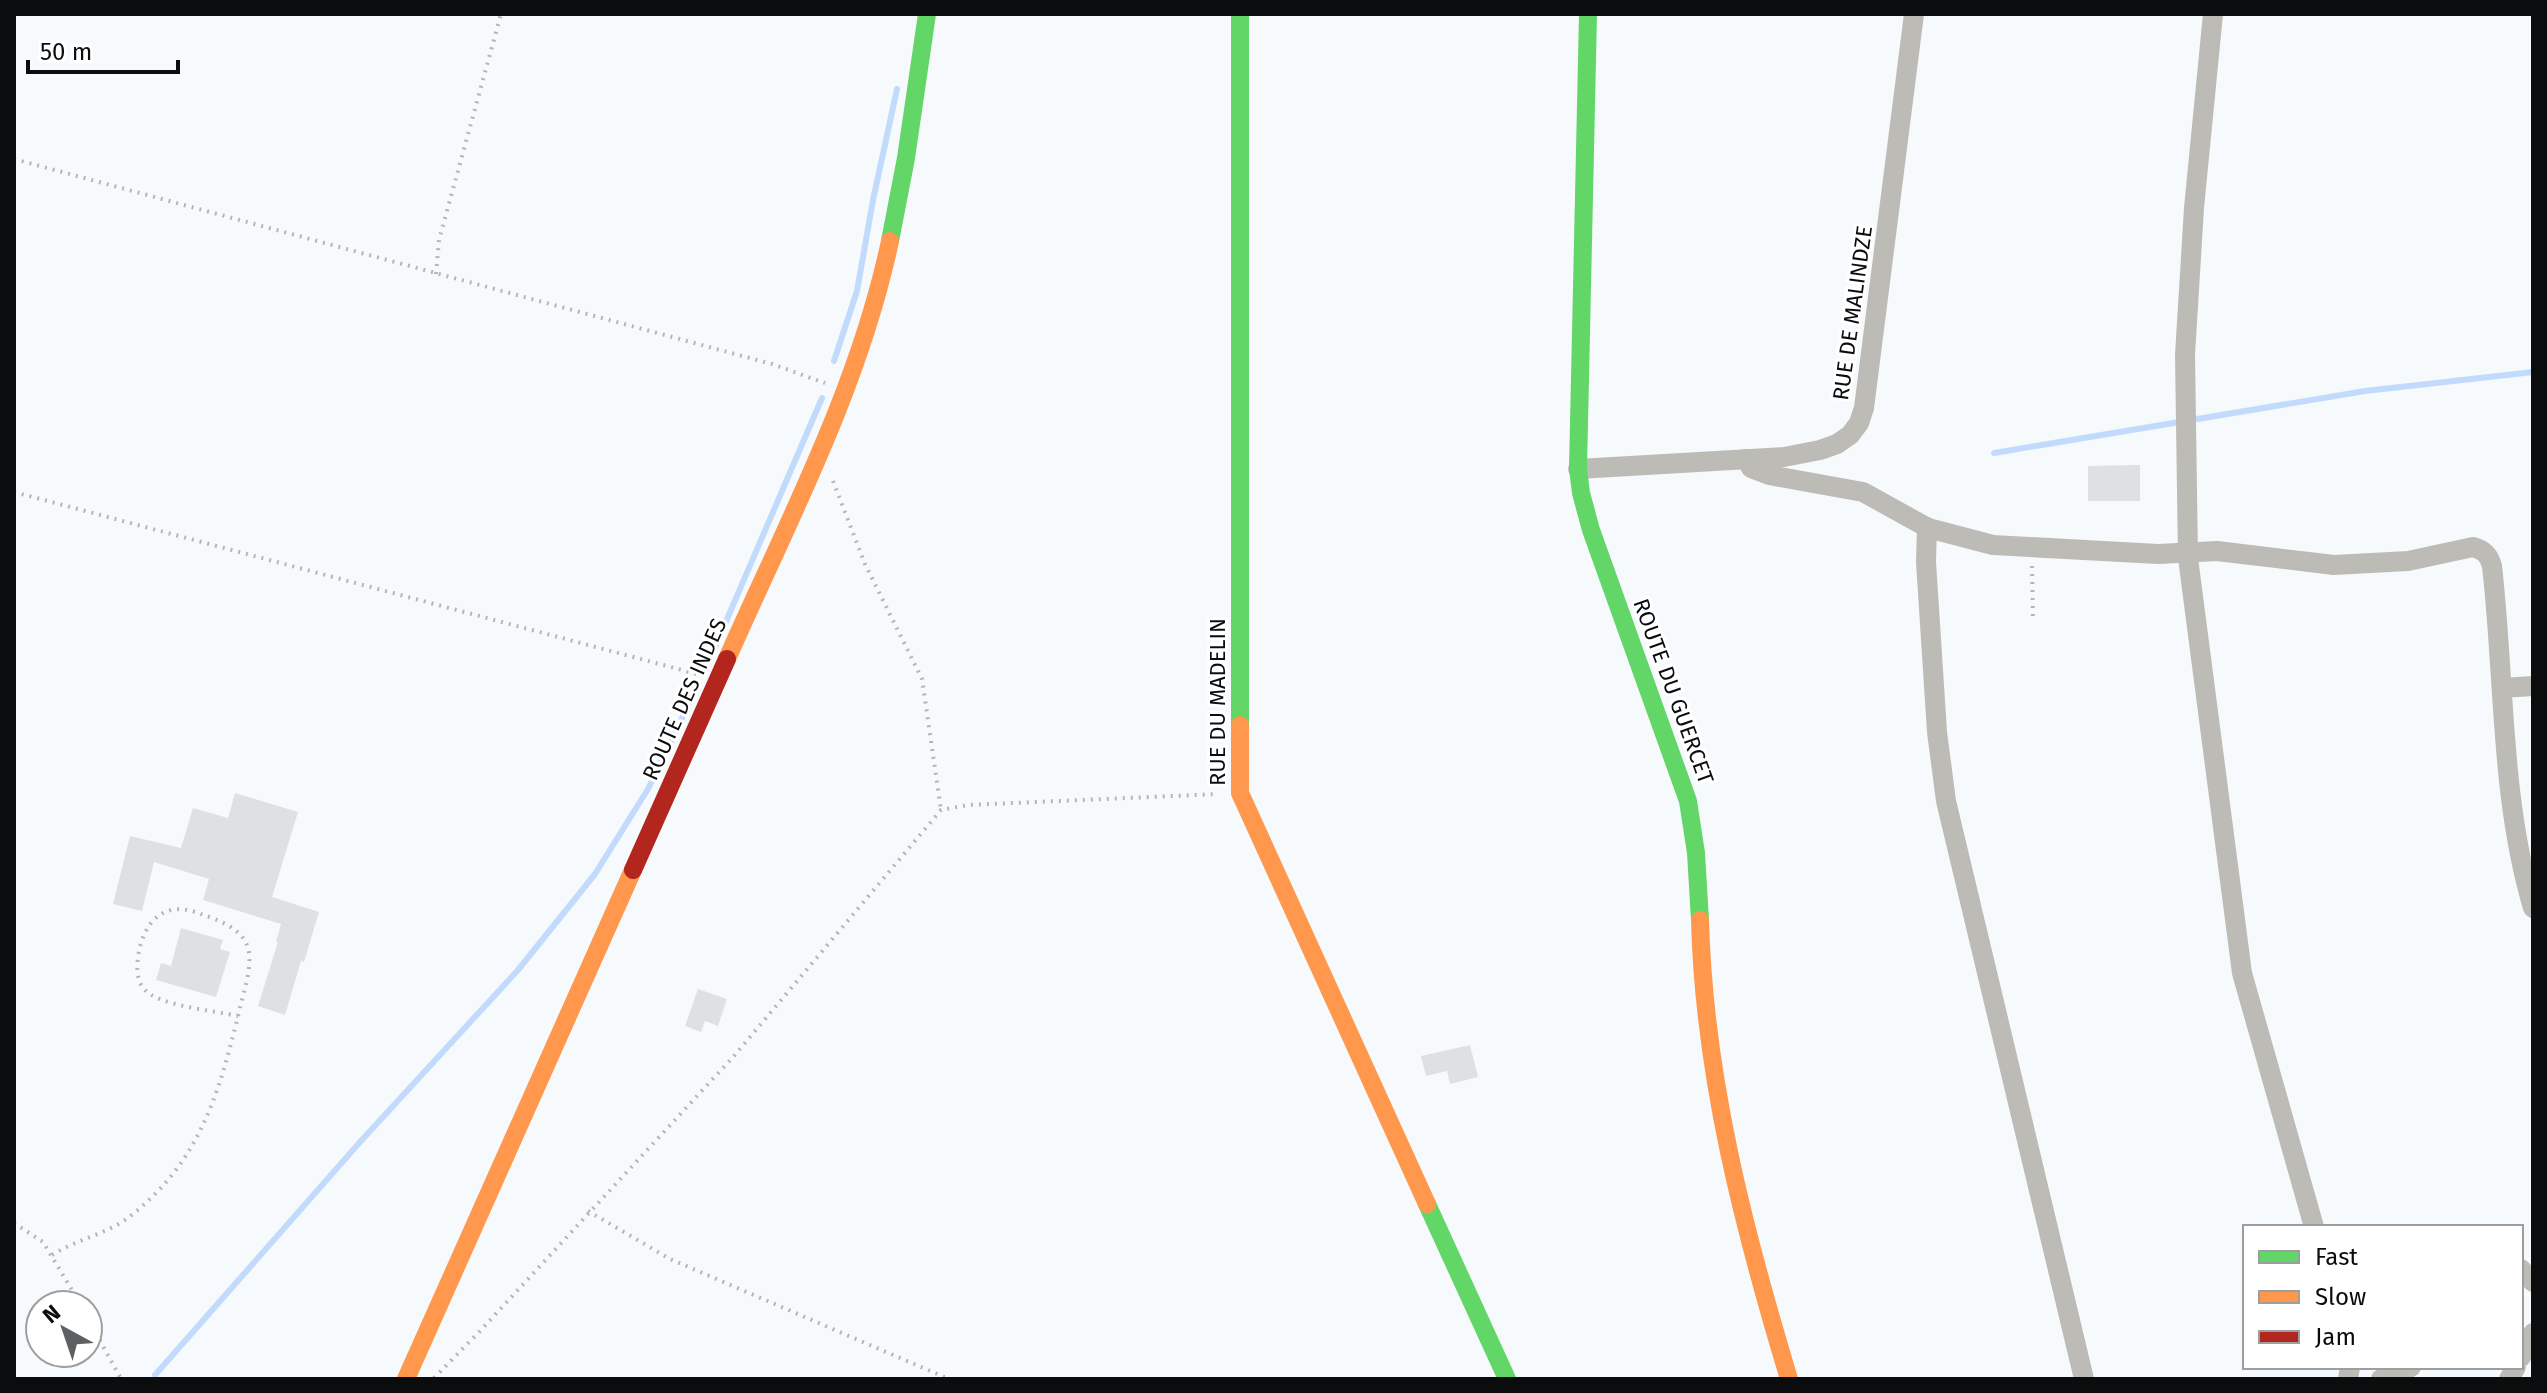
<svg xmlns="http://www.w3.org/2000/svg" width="2547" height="1393" viewBox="0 0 2547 1393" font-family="'Fira Sans',sans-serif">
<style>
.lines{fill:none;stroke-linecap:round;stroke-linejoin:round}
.stream{stroke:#c2dbfc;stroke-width:6}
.building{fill:#dfe0e1}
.path{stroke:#b6b5b2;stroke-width:4;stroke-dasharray:2 6;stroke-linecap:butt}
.street{stroke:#bdbbb5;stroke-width:20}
.fast{stroke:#63d668;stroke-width:18}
.slow{stroke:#ff974d;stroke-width:18}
.jam{stroke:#b3261e;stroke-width:18}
.labels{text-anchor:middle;stroke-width:6;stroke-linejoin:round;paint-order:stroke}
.street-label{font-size:22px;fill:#0a0c0e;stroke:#fff}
</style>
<rect width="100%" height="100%" fill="#f7fafd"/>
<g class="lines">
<g class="stream">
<polyline points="834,361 857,291 873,200 897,89"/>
<polyline points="1994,453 2365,391 2533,372"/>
<polyline points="712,654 822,398"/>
<polyline points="155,1375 360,1142 518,970 595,874 648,789 697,687"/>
</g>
</g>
<g class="building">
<polygon points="2140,465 2140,501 2088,501 2088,466"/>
<polygon points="235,793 298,812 272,897 319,912 304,962 301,961 285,1015 258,1006 278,942 276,942 281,924 203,900 209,879 154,862 142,911 113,904 130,836 181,848 193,808 228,818"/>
<polygon points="181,928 223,940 220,949 230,952 216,997 156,980 161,963 171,966"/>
<polygon points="698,989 727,999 718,1026 705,1021 701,1032 685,1026"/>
<polygon points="1470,1045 1478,1077 1450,1084 1447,1071 1426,1076 1421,1056"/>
</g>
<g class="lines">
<g class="path">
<polyline points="14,159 772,364 825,383"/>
<polyline points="436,274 439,240 501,14"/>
<polyline points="833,481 865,564 922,679 941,810"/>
<polyline points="14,492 697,674"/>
<polyline points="2032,566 2033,622"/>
<polyline points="588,1211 670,1259 949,1379"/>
<polyline points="14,1223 43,1242 81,1305"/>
<path d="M 52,1255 C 71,1243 93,1237 113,1227 C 129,1219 143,1206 156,1193 C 207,1141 223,1077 240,1008 C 244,990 253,966 248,948 C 242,928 218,920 201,914 C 164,899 144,921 138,956 C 137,968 136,981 145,990 C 160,1006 216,1011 238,1016"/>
<polyline points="88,1319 121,1379"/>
<polyline points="434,1378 480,1331 734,1056 941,810 968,805 1218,794"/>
</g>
<g class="street">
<polyline points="2213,14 2194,208 2185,355 2188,558 2242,973 2314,1227"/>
<path d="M 1746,459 L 1751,468 L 1769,475 L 1863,492 L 1928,528 L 1993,545 L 2158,554 L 2217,551 L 2334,565 L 2408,561 L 2473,547 C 2484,550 2489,555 2492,566 C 2505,680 2500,796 2533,908"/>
<polyline points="1578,469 1784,457 1820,450 1837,444 1850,435 1859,423 1864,408 1914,14"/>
<polyline points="1927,527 1926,562 1937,732 1946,801 2084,1379"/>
<polyline points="2502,688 2533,686"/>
<polyline points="2521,1269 2533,1282"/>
<polyline points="2521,1357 2533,1333"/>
<polyline points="2348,1379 2350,1367"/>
<polyline points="2381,1379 2411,1367"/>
<polyline points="2509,1379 2516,1367"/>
</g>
<g class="fast">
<polyline points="1240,14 1240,725"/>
<polyline points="1588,14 1578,469 1581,493 1591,530 1688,801 1696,853 1700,920"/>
<polyline points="890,241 906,158 927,14"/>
<polyline points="1427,1204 1507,1379"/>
</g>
<g class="slow">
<path d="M 727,659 C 787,523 859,388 890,241"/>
<polyline points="1240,725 1240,793 1427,1204"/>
<path d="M 1700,920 C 1704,1077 1744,1230 1789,1379"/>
<polyline points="406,1379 633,870"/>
</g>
<polyline class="jam" points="633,870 727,659"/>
</g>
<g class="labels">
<g class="street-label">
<text transform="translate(1852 313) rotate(-82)" y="8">RUE DE MALINDZE</text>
<text transform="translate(1674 691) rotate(70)" y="8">ROUTE DU GUERCET</text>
<text transform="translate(684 699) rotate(-66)" y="8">ROUTE DES INDES</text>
<text transform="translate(1217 702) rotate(-90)" y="8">RUE DU MADELIN</text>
</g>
</g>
<rect width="2547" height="1393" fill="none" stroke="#0a0c0e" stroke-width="32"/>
<rect x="2243" y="1225" width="280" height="144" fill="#ffffff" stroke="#9d9e9f" stroke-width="2"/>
<rect x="2259" y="1251" width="40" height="12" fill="#63d668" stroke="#9d9e9f" stroke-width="2"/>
<text x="2315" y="1265" font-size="24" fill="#0a0c0e">Fast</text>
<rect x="2259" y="1291" width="40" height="12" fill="#ff974d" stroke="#9d9e9f" stroke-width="2"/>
<text x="2315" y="1305" font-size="24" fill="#0a0c0e">Slow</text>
<rect x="2259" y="1331" width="40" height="12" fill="#b3261e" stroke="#9d9e9f" stroke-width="2"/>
<text x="2315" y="1345" font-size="24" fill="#0a0c0e">Jam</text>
<g transform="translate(64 1329) rotate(320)"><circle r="38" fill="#ffffff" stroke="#9d9e9f" stroke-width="2"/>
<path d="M0-6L14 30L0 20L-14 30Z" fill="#5d5f62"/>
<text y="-12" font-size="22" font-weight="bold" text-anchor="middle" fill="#0a0c0e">N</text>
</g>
<path d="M28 60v12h150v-12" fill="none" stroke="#0a0c0e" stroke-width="4"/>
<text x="40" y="60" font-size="24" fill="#0a0c0e" stroke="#ffffff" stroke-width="6" paint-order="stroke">50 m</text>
</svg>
